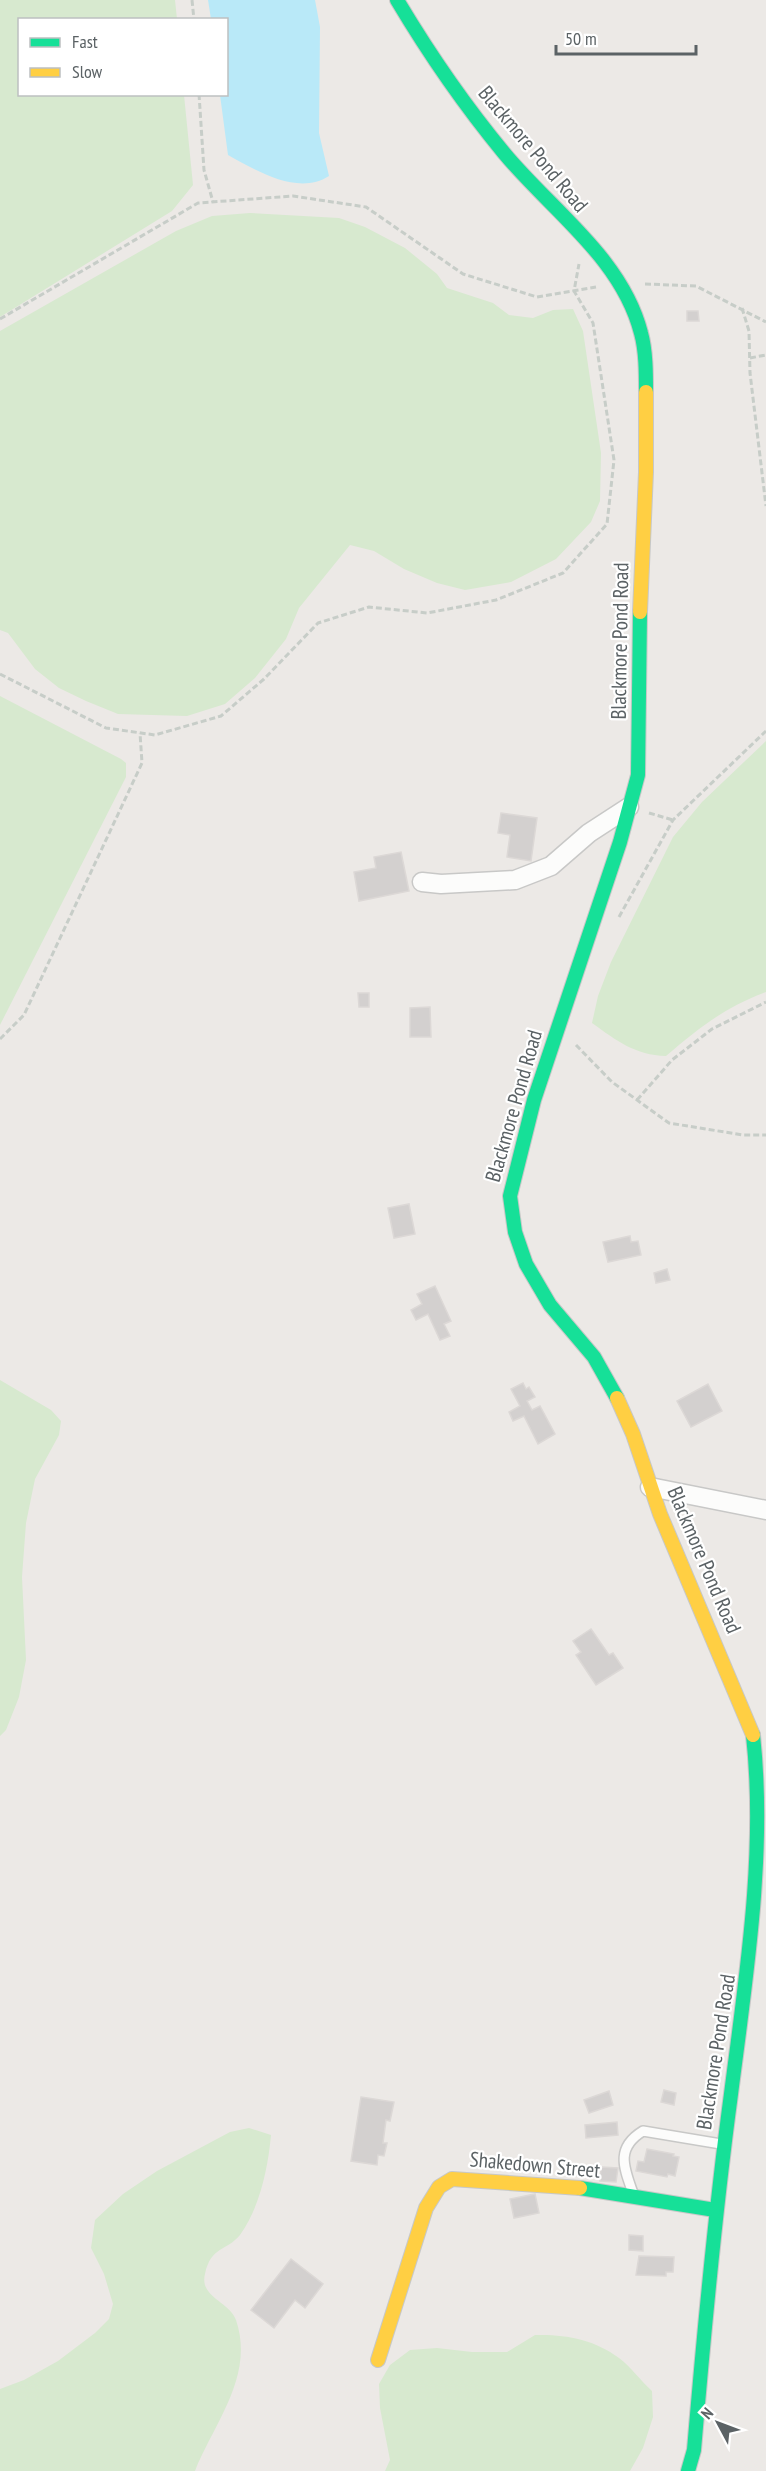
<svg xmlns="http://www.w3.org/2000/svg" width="766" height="2471" viewBox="0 0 766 2471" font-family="'PT Sans Narrow',sans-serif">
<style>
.green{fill:#d7e9cf}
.water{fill:#b9e9f8}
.building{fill:#d3d0cf;stroke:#dcd8d6;stroke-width:1.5}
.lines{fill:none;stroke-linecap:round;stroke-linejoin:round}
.lane-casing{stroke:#c8c8c7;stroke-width:12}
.street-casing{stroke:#c8c8c7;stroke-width:21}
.fast-casing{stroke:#c7c8c7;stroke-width:16}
.slow-casing{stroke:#c7c8c7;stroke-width:16}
.path{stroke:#c7cdc8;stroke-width:3;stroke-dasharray:6 3;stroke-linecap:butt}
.lane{stroke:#fcfcfb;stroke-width:9}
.street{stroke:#fcfcfb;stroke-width:18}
.fast{stroke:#16e098;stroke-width:14}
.slow{stroke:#ffcf43;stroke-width:14}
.labels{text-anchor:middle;stroke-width:4.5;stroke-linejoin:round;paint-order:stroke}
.street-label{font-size:21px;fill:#5b6265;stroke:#fff}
</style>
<rect width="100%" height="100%" fill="#ece9e6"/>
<g class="green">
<polygon points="0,0 175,0 177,19 20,20 20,94 184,95 193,185 172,211 0,317"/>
<polygon points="250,213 339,218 365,227 405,248 437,274 447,288 493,303 509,315 533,318 553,310 573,309 583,331 601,453 600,501 591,522 556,559 511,582 465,590 437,583 404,569 374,551 350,545 299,608 286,639 255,678 225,704 187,716 118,714 86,701 59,688 35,669 8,633 0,630 0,331 176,231 212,216"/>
<polygon points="0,696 121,759 126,763 126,777 0,1025"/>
<path d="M 766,741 L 766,992 C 724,1008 700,1027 666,1056 C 635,1055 617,1041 592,1023 L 598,996 L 611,962 L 673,837 L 702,802 Z"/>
<polygon points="0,1380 51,1410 61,1421 59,1435 35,1479 26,1523 22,1577 26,1660 19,1697 6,1730 0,1736"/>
<path d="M 249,2128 L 271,2135 C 268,2168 260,2207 240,2235 C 227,2251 211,2246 205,2274 C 199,2297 230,2302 236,2320 C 255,2376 214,2423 195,2471 L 0,2471 L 0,2389 L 24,2380 L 58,2361 L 95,2333 L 109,2319 L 113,2304 L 104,2274 L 91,2248 L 95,2220 L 123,2194 L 157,2171 L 230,2132 Z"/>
<path d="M 535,2335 C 564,2334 594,2339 619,2358 C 631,2367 641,2381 652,2391 L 653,2417 L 643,2448 L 630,2471 L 385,2471 L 390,2460 L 380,2408 L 379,2384 L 390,2365 L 410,2350 L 437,2348 L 472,2352 L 507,2352 Z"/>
</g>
<path class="water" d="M 208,0 L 315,0 L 320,27 L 319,133 L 329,176 C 298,196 257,171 228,155 L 220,95 L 226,94 L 226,20 L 211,19 Z"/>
<g class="building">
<polygon points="687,311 698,311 699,321 687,321"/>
<polygon points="501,813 537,818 531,861 507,857 510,835 498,833"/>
<polygon points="401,852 409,891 359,901 354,872 376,868 374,857"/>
<polygon points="358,993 369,993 369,1007 359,1007"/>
<polygon points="430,1007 431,1037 410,1037 410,1008"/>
<polygon points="409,1204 415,1234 394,1238 388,1208"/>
<polygon points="630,1236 631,1242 638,1241 641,1255 608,1262 603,1242"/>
<polygon points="667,1269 670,1280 656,1283 654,1273"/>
<polygon points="435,1286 451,1321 444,1324 450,1336 440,1340 428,1314 416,1320 411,1310 422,1304 417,1294"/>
<polygon points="523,1383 526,1389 529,1387 535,1397 527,1401 532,1410 540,1406 555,1434 538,1444 524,1416 513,1421 509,1412 520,1406 511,1389"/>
<polygon points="708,1384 722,1411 691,1427 677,1401"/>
<polygon points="591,1629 609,1655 613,1653 623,1668 596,1685 576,1655 581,1652 573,1641"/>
<polygon points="664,2090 676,2093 674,2105 661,2102"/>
<polygon points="609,2091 613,2105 589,2113 584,2100"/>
<polygon points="361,2097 394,2102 390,2121 386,2120 383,2143 387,2143 384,2156 378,2155 377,2165 351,2161"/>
<polygon points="617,2122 618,2135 586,2138 585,2125"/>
<polygon points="647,2149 674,2154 673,2156 679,2157 675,2176 668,2174 667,2177 636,2171 638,2161 644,2162"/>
<polygon points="601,2167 618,2168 616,2182 600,2181"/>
<polygon points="535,2194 539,2213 514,2218 510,2199"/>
<polygon points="629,2235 643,2236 643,2251 629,2250"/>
<polygon points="639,2256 674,2257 673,2272 666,2272 666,2276 636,2275"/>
<polygon points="291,2259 323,2284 305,2308 295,2300 274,2328 251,2310"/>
</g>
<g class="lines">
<defs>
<path id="lane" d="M 633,2193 C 624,2168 615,2148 643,2131 L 721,2144"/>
<g id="street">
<polyline points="422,882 441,884 515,880 551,866 589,833 629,807"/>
<polyline points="650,1487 766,1510"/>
</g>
<g id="fast">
<path d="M 397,0 C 428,52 466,107 504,153 C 551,210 622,258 641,333 C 646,351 646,373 646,392"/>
<polyline points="617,1398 594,1357 550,1305 526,1264 515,1232 510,1196 534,1100 620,842 638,775 640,612"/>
<polyline points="580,2188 715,2210"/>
<path d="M 688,2471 L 694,2450 C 704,2331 715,2213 731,2094 C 746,1977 766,1852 753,1735"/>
</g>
<g id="slow">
<polyline points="640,612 646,472 646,392"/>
<polyline points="617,1398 633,1434 660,1514 753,1735"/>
<polyline points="378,2360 426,2208 439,2187 452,2179 580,2188"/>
</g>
</defs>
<use href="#lane" class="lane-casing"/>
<use href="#street" class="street-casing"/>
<use href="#fast" class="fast-casing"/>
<use href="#slow" class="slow-casing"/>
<g class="path">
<polyline points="192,0 194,20"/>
<polyline points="199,94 204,170 213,202"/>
<polyline points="645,284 696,286 766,322"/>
<polyline points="742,308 749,331 750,373 766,506"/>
<polyline points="0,319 198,203 293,196 366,207 463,274 537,297 596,287"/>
<polyline points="750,358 766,355"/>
<polyline points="0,674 106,728 155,735 221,716 264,679 318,623 369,607 427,613 496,600 563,573 607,524 614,460 593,323 574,291 579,264"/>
<polyline points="649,813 673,820"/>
<polyline points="619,917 673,820 766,731"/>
<polyline points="0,1039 24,1015 142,763 140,733"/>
<polyline points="576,1045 612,1082 669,1123 743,1135 766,1135"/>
<polyline points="637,1100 672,1060 712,1029 766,1002"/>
</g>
<use href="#lane" class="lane"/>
<use href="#street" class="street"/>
<use href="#fast" class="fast"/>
<use href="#slow" class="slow"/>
</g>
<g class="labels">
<g class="street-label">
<text transform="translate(533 149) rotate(50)" y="7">Blackmore Pond Road</text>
<text transform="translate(620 641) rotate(-89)" y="7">Blackmore Pond Road</text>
<text transform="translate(514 1106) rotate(-74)" y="7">Blackmore Pond Road</text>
<text transform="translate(704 1560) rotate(67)" y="7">Blackmore Pond Road</text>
<text transform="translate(716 2052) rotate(-81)" y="7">Blackmore Pond Road</text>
<text transform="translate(535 2165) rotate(5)" y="7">Shakedown Street</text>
</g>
</g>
<rect x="18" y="18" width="210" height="78" fill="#ffffff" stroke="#bdc0c1" stroke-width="1.5"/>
<rect x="30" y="38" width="30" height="9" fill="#16e098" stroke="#bdc0c1" stroke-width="1.5"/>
<text x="72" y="48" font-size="18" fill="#5b6265">Fast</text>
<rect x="30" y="68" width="30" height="9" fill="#ffcf43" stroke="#bdc0c1" stroke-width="1.5"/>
<text x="72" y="78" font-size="18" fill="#5b6265">Slow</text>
<g transform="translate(718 2423) rotate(311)" stroke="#ffffff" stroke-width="4.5" paint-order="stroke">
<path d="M0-4.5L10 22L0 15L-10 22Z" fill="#5b6265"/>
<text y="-9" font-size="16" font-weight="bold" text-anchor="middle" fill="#5b6265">N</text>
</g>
<path d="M556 45v9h140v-9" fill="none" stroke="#5b6265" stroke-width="3"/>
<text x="565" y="45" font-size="18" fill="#5b6265" stroke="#ffffff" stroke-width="4.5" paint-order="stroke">50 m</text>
</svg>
